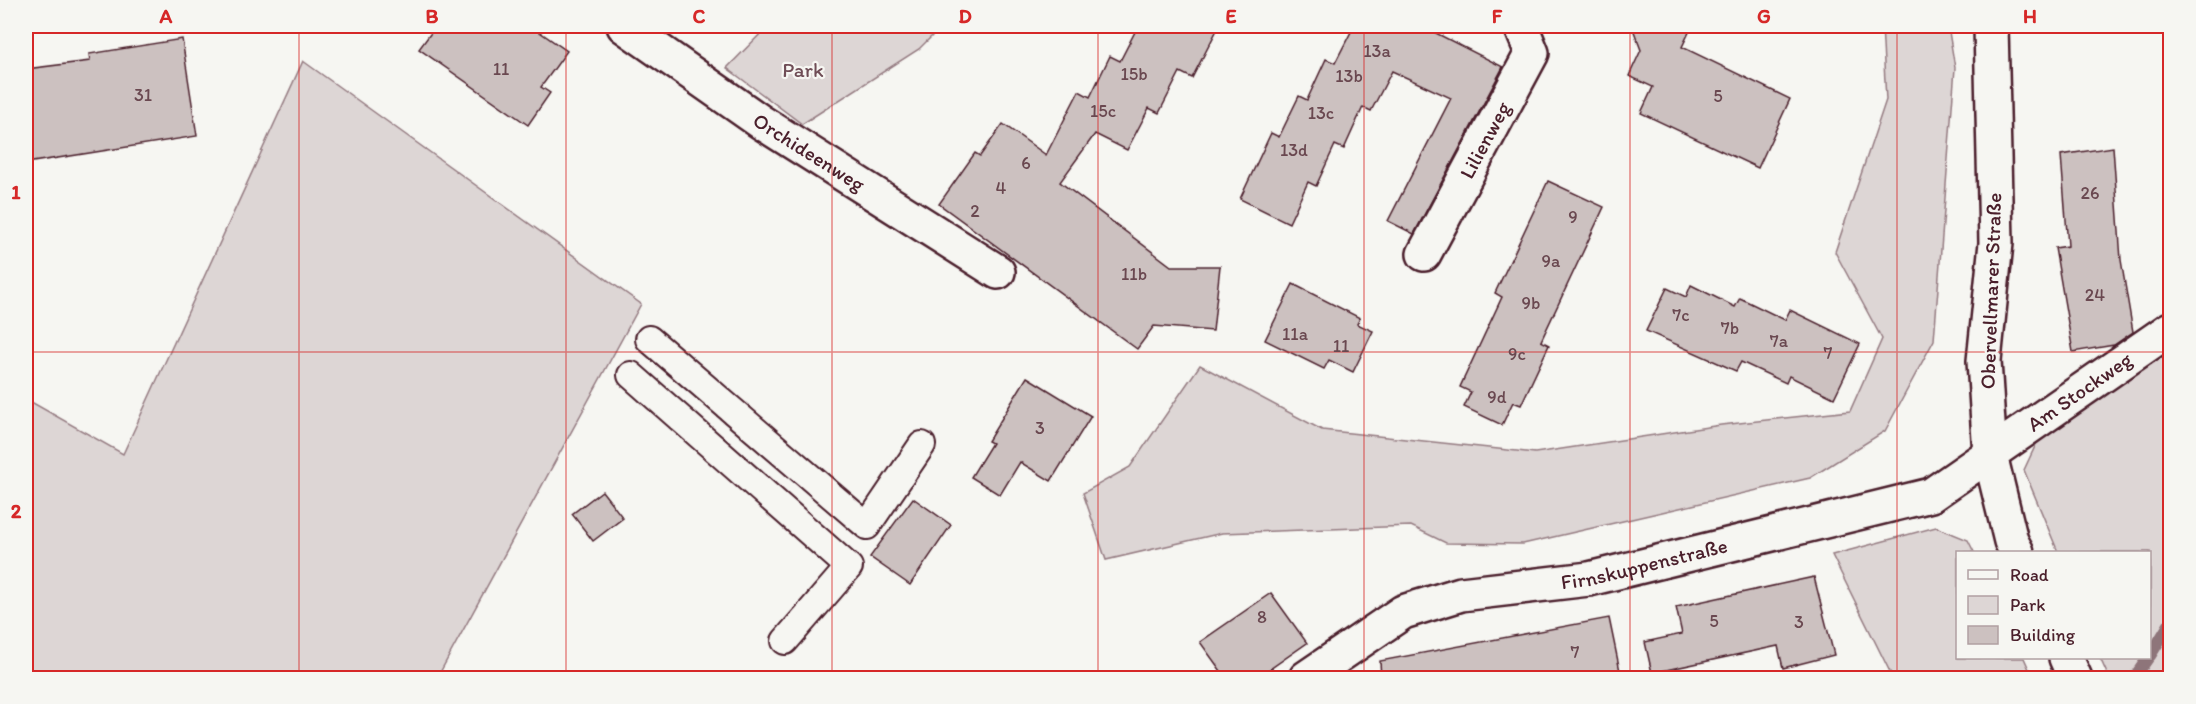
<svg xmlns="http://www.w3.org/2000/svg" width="2196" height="704" viewBox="0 0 2196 704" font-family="Itim,sans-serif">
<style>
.green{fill:#ddd6d5;stroke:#947a80;stroke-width:1.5}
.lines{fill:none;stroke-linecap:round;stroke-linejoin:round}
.stream{stroke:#8e747a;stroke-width:12}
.building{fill:#ccc1c0;stroke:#4a1f2b;stroke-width:1.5}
.service-casing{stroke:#4a1f2b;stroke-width:30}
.minor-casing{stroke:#4a1f2b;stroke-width:38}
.secondary-casing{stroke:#4a1f2b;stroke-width:38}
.service{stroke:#f6f6f2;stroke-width:26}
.minor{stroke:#f6f6f2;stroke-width:33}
.secondary{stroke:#f6f6f2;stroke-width:33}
.grid{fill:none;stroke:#d62828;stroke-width:1.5;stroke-opacity:0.55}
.labels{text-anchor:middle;stroke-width:4.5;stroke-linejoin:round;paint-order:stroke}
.number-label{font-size:18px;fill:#6a4850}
.park-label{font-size:21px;fill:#6f4d56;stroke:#f6f6f2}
.street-label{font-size:21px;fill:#4a1f2b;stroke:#f6f6f2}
.neatline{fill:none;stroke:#d62828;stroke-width:2}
.grid-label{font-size:20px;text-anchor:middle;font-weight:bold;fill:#d62828}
</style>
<rect width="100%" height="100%" fill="#f6f6f2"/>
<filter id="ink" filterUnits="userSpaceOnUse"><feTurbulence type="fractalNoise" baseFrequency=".0167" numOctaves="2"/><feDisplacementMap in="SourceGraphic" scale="12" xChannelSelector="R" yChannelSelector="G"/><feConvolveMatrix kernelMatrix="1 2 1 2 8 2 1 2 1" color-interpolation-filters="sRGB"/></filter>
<g filter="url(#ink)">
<g class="green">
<polygon points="768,26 942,26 919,49 802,124 727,68"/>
<polygon points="1882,26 1948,26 1955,68 1934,340 1885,431 1810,478 1523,544 1446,543 1411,526 1222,533 1106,560 1083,493 1130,467 1200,365 1322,430 1535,453 1721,425 1850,411 1882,339 1835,252 1886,100"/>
<polygon points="303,61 641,304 437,678 26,678 26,399 123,454"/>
<polygon points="2170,350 2170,677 2109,678 2100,658 2150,658 2150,552 2058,552 2024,470 2038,440"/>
<polygon points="1936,527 1968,540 1974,552 1958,552 1958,658 2024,658 2033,678 1893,678 1832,555"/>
</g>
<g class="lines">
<g class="stream">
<polyline points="2150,656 2170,623"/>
<polyline points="2134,678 2148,658"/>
</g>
</g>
<g class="building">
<polygon points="436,26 531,26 567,51 541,87 550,93 528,125 419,49"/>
<polygon points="1138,26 1219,26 1192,78 1180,72 1159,113 1149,108 1127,150 1095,134 1060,182 1171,266 1220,266 1213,331 1154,326 1137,349 939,204 975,153 980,156 1003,124 1046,155 1079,91 1090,97 1110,56 1120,61"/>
<polygon points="1354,26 1422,26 1503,67 1414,234 1388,221 1451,98 1392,71 1371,111 1363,107 1344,149 1335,145 1316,186 1308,182 1289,223 1240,199 1271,133 1279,137 1299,96 1307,100 1326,59 1335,63"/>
<polygon points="1632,26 1692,26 1682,47 1790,99 1758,168 1641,113 1653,87 1629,76 1641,50"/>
<polygon points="182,39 197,136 26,163 26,69 90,61 89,54"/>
<polygon points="2113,147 2121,260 2133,332 2114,345 2073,352 2055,248 2068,246 2061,155"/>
<polygon points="1548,181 1604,207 1541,341 1549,345 1521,405 1513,402 1502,425 1464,407 1471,392 1460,387 1502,297 1495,293"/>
<polygon points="1293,284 1360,318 1357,324 1373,331 1353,372 1329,360 1324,369 1265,340"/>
<polygon points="1691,285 1735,307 1740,298 1785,320 1790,310 1860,344 1834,398 1789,376 1786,383 1741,362 1736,371 1646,331 1667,288 1686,297"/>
<polygon points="1027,377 1091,416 1051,481 1020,462 1000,495 971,477 992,443 988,441"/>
<polygon points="602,491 623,518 593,541 572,514"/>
<polygon points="913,498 951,525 910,585 870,557"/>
<polygon points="1814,577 1834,655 1783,668 1778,646 1652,673 1645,642 1682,634 1676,607"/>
<polygon points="1271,593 1307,643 1257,678 1226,678 1200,642"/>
<polygon points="1609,618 1620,671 1584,678 1381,678 1380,661"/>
</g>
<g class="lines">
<defs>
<g id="service">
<polyline points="649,339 867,526 922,445"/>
<polyline points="631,375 849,567 785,641"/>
</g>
<g id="minor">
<path id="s1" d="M 624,26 L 761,122 L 998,272"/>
<path id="s2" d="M 1424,254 L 1532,53 L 1521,26"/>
<path id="s3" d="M 1306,678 L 1403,612 L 1461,594 L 1589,579 L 1931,495 L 2170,329"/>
</g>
<g id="secondary">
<polyline points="1991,26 1996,243 1984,361 1990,455 2011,541 2017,552"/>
<polyline points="2066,658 2075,678"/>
</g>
</defs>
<use href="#service" class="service-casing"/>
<use href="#minor" class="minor-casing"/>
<use href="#secondary" class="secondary-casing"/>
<use href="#service" class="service"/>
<use href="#minor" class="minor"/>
<use href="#secondary" class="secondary"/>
</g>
</g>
<path class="grid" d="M 299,26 L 299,678M 566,26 L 566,678M 832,26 L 832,678M 1098,26 L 1098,678M 1364,26 L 1364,678M 1630,26 L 1630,678M 1897,26 L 1897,678M 26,352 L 2170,352"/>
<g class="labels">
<g class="number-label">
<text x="1377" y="57">13a</text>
<text x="501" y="75">11</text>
<text x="1134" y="80">15b</text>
<text x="1349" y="82">13b</text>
<text x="143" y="101">31</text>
<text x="1718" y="102">5</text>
<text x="1103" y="117">15c</text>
<text x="1321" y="119">13c</text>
<text x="1294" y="156">13d</text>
<text x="1026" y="169">6</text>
<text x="1001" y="194">4</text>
<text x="2090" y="199">26</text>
<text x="975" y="217">2</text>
<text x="1573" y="223">9</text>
<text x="1551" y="267">9a</text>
<text x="1134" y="280">11b</text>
<text x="2095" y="301">24</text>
<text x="1531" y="309">9b</text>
<text x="1681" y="321">7c</text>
<text x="1730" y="334">7b</text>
<text x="1295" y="340">11a</text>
<text x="1779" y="347">7a</text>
<text x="1341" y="352">11</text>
<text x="1828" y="359">7</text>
<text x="1517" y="360">9c</text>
<text x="1497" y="403">9d</text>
<text x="1040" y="434">3</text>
<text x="1262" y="623">8</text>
<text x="1714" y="627">5</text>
<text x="1799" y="628">3</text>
<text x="1575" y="658">7</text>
</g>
<g class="park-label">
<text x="803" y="77">Park</text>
</g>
<g class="street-label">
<text dy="7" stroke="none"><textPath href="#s2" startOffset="129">Lilienweg</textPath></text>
<text dy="7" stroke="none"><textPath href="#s1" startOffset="224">Orchideenweg</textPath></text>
<text transform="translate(1991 291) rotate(-88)" y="7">Obervellmarer Straße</text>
<text dy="7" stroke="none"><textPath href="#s3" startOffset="840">Am Stockweg</textPath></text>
<text dy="7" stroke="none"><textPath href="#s3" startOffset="364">Firnskuppenstraße</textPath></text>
</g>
</g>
<rect width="2196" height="704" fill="none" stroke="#f6f6f2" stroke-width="66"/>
<rect x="1956" y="551" width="195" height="108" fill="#f6f6f2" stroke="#b1a0a2" stroke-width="1.5"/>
<rect x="1968" y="570" width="30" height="9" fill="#f6f6f2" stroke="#b1a0a2" stroke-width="1.5"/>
<text x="2010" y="581" font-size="18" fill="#4a1f2b">Road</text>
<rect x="1968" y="596" width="30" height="18" fill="#ddd6d5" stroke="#b1a0a2" stroke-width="1.5"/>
<text x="2010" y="611" font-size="18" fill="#4a1f2b">Park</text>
<rect x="1968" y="626" width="30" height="18" fill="#ccc1c0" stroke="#b1a0a2" stroke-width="1.5"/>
<text x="2010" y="641" font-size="18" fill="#4a1f2b">Building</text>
<rect x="33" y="33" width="2130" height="638" class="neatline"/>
<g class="grid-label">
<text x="166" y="23">A</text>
<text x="432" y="23">B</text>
<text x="699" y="23">C</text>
<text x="965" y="23">D</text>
<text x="1231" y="23">E</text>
<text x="1497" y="23">F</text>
<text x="1764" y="23">G</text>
<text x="2030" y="23">H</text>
<text x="16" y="199">1</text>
<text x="16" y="518">2</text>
</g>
</svg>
